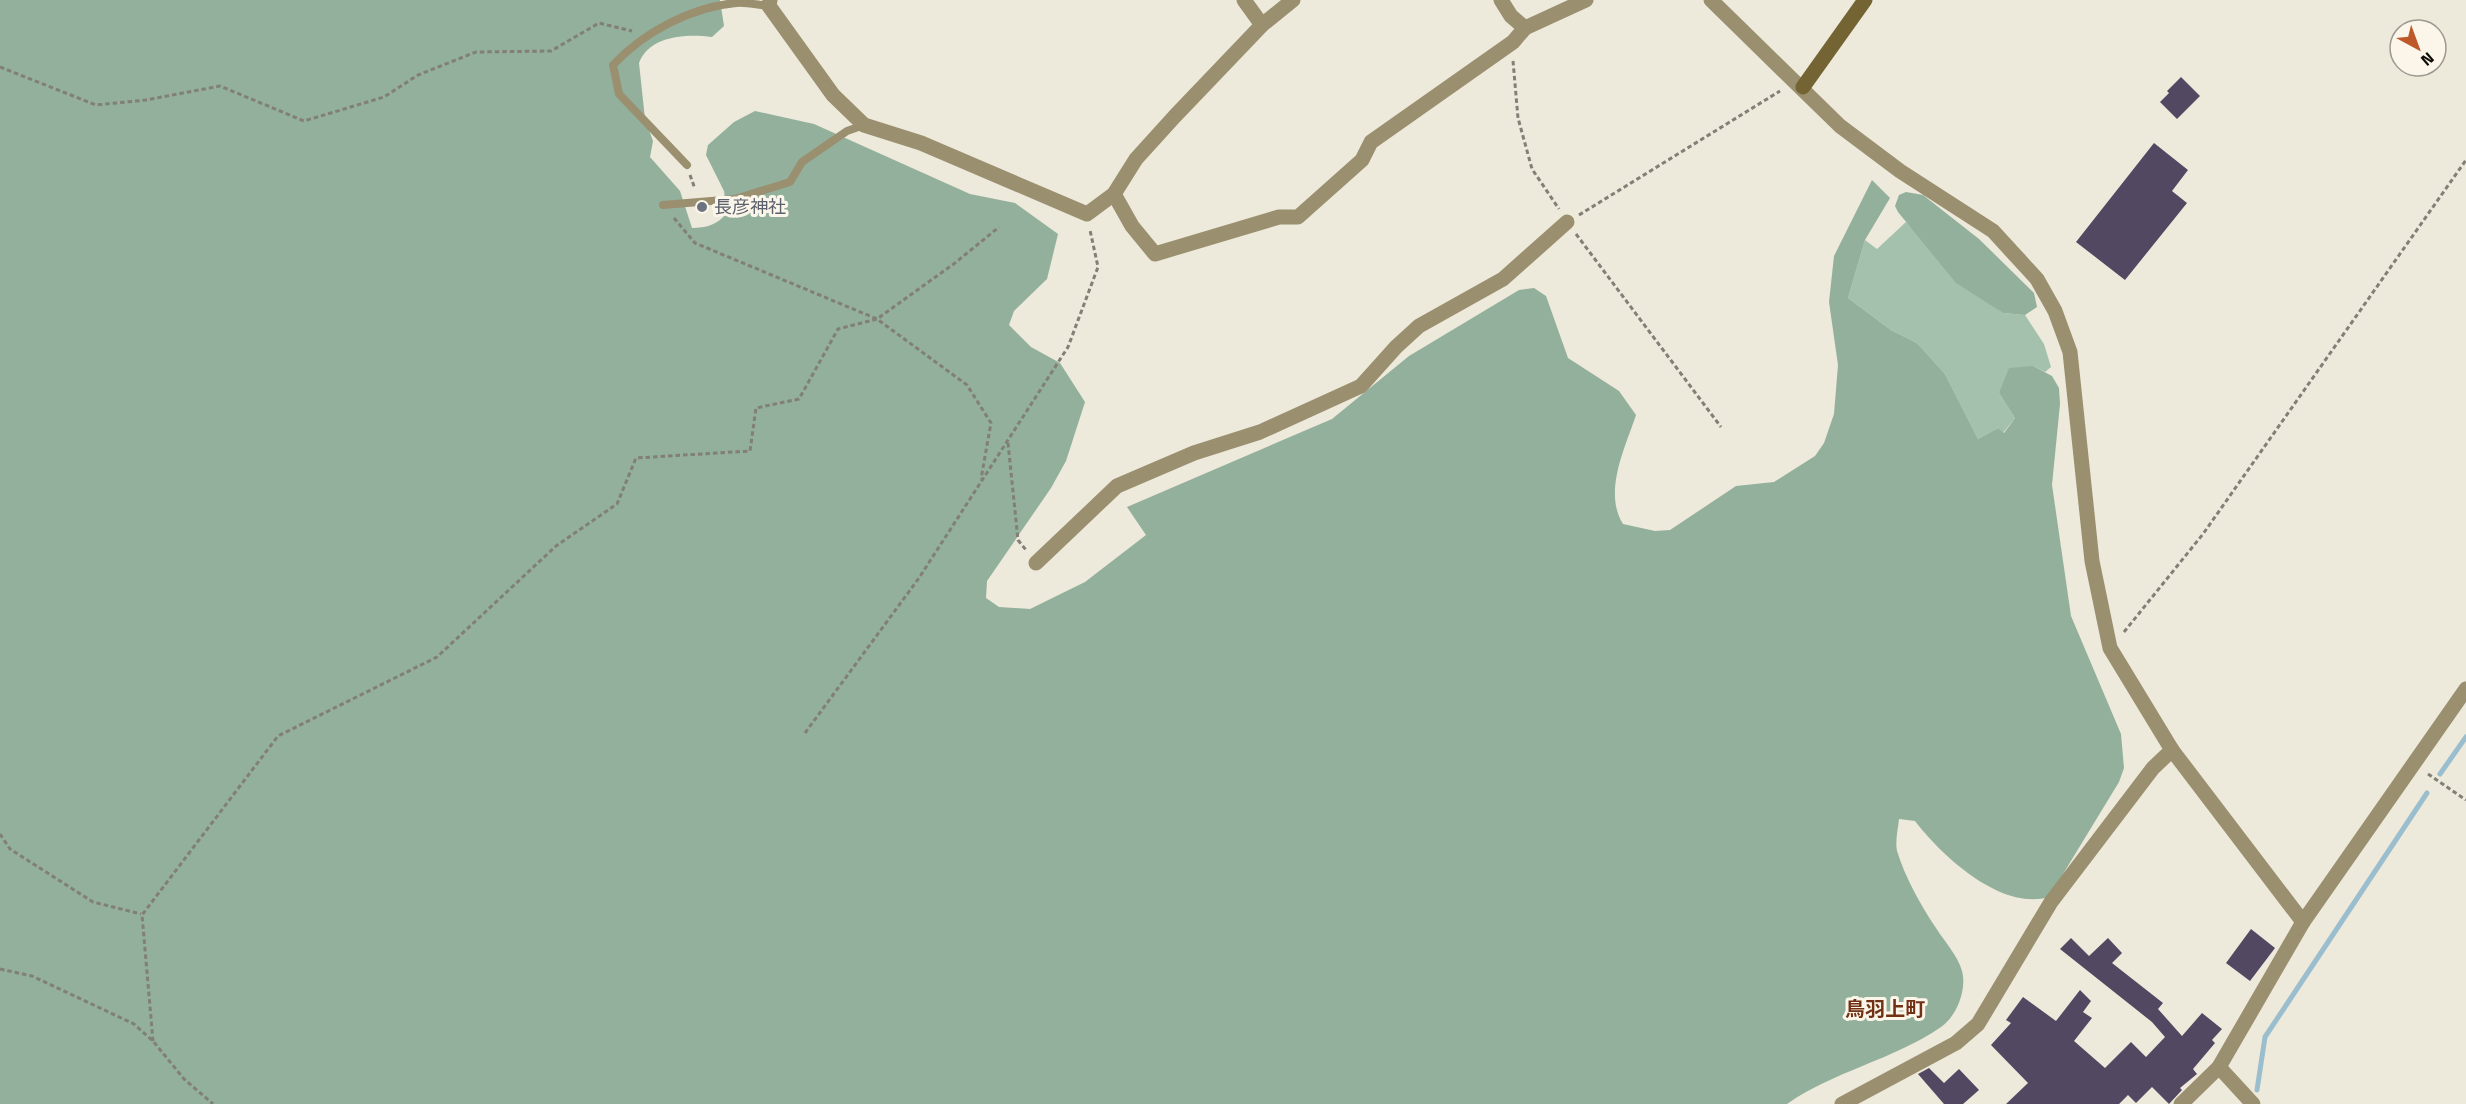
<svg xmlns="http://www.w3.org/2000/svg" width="2466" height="1104" viewBox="0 0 2466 1104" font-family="'Titillium Web','Noto Sans JP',sans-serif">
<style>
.green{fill:#a4c1ad}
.forest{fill:#92b09b}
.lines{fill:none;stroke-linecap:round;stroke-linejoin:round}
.stream{stroke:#9abece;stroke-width:5}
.building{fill:#534862}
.path{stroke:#827f76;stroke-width:3;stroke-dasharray:4.5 3;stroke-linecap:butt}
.lane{stroke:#9a8f6f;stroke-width:8}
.street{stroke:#9a8f6f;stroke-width:15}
.secondary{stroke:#746433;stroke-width:15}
.worship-dot{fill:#6b7280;stroke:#fbf6e9;stroke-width:2}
.labels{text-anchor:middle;stroke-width:6;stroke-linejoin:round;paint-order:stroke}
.worship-label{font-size:18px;fill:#5b616d;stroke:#fbf6e9;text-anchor:start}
.neighbourhood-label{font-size:20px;font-weight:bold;fill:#713114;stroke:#fbf6e9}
</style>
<rect width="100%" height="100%" fill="#ede9db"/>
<polygon class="green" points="1906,222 1977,295 2003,313 2025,315 2044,344 2051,367 2045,372 2033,366 1999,393 2015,418 2003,433 1998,428 1978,439 1945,374 1917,343 1891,330 1848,298 1865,240 1877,249"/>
<g class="forest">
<path d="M 0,0 L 720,0 L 724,26 L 712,37 C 687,34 650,35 639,63 L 645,119 L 653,141 L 650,157 L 680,191 L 692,228 C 706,228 717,225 727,213 L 724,191 L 706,155 L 708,145 L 734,122 L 755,111 L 814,124 L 970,194 L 1015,203 L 1058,234 L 1047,279 L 1014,311 L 1009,325 L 1031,347 L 1060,363 L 1085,402 L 1066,461 L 1051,488 L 987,581 L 986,598 L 999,607 L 1030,609 L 1085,582 L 1146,535 L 1127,507 L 1332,419 L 1409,356 L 1519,290 L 1534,288 L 1546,296 L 1568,358 L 1619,391 L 1636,415 C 1625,448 1603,492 1623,524 L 1655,531 L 1670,530 L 1736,486 L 1774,482 L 1815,456 L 1824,443 L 1834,414 L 1838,365 L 1829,302 L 1834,256 L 1872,180 L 1890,198 L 1865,240 L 1848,298 L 1891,330 L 1917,343 L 1945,374 L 1978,439 L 1998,428 L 2004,433 L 2015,418 L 1999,393 L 2009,368 L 2033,366 L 2052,376 L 2059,388 L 2060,404 L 2052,485 L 2071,616 L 2121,734 L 2124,768 L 2119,782 L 2049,897 C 2001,911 1942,856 1915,821 L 1899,819 C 1898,829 1895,841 1897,851 C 1905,877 1921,906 1936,928 C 1944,941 1958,956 1962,971 C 1967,989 1957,1016 1941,1027 C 1893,1060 1834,1071 1787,1104 L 0,1104 Z"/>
<polygon points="1906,192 1923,195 1979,239 2034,293 2037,307 2025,315 2003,313 1956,283 1898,212 1895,206 1899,195"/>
</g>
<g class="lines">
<g class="stream">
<polyline points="2440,774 2466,737"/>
<polyline points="2257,1090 2265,1037 2427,793"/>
</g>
</g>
<g class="building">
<polygon points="2181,77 2200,96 2177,119 2160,102 2169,93 2167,91"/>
<polygon points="2154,143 2188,170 2172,191 2187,203 2125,280 2076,242"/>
<polygon points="2251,929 2275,948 2250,981 2226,963"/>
<polygon points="2071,938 2089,956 2108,938 2122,953 2112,963 2163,1003 2158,1009 2182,1036 2202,1013 2222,1029 2212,1040 2215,1043 2193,1069 2197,1074 2180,1088 2182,1090 2169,1104 2152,1087 2136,1103 2128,1095 2119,1104 2006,1104 2028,1083 1991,1045 2011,1023 2006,1020 2023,997 2056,1021 2080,990 2091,1001 2083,1012 2092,1018 2074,1041 2105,1068 2131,1042 2146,1057 2165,1037 2152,1022 2060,949"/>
<polygon points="1929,1068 1944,1083 1959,1069 1979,1090 1963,1104 1944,1104 1918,1074"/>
</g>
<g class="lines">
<g class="path">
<polyline points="1513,61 1518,118 1532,169 1559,209"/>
<polyline points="0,67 96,105 146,100 220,86 304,121 384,97 418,75 476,52 551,51 599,23 632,31"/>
<polyline points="690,175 695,189"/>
<polyline points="1579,215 1780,91"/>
<polyline points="674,218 695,243 877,319 967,385 991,423 981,479"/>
<polyline points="1576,234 1721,427"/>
<polyline points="1008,443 1018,540 1026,550"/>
<polyline points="2124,632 2203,534 2466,160"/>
<polyline points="805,733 919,578 1068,347 1098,267 1090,230"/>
<polyline points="2428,774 2466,800"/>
<polyline points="0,834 10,849 93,902 141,914"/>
<polyline points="0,969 32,976 134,1024 153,1041 184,1079 213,1104"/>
<polyline points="153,1041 142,915 278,736 437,657 556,546 617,504 636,458 750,451 756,408 799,399 838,329 877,319 955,263 999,227"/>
</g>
<g class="lane">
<path d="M 687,165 L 619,94 L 613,65 C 643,33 690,7 736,3 C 746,2 758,5 769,6"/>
<polyline points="663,205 735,199 790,182 802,162 847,131 864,125"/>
</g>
<g class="street">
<polyline points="770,0 769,6 833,95 864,125 921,143 1087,214 1114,194 1136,159 1175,116 1262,25 1293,0"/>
<polyline points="1244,0 1262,25"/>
<polyline points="1501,0 1511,16 1525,28"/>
<polyline points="1711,0 1840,126 1900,171 1993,231 2037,279 2055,311 2070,352 2092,561 2110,648 2172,750 2303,922"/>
<polyline points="1114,194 1132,226 1155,254 1279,217 1298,217 1362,160 1371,142 1513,42 1525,28 1586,0"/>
<polyline points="1036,563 1117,486 1194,453 1260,432 1361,386 1396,347 1419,326 1503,279 1567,222"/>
<polyline points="2219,1067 2253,1104"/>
<polyline points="1842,1104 1956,1043 1978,1024 2051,902 2153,768 2172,750"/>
<polyline points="2181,1104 2219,1067 2303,922 2466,689"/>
</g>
<polyline class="secondary" points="1803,87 1865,0"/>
</g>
<circle class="worship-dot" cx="702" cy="207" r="6"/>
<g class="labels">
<g class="worship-label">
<text x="714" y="213">長彦神社</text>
</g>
<g class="neighbourhood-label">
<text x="1885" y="1016">鳥羽上町</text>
</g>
</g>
<g transform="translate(2418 48) rotate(139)"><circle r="28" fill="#fbf6e9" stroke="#9c988f" stroke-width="1.5"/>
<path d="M0-4.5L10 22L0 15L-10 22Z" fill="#be582b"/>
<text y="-9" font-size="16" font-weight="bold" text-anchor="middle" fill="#0d0b07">N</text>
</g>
</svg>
